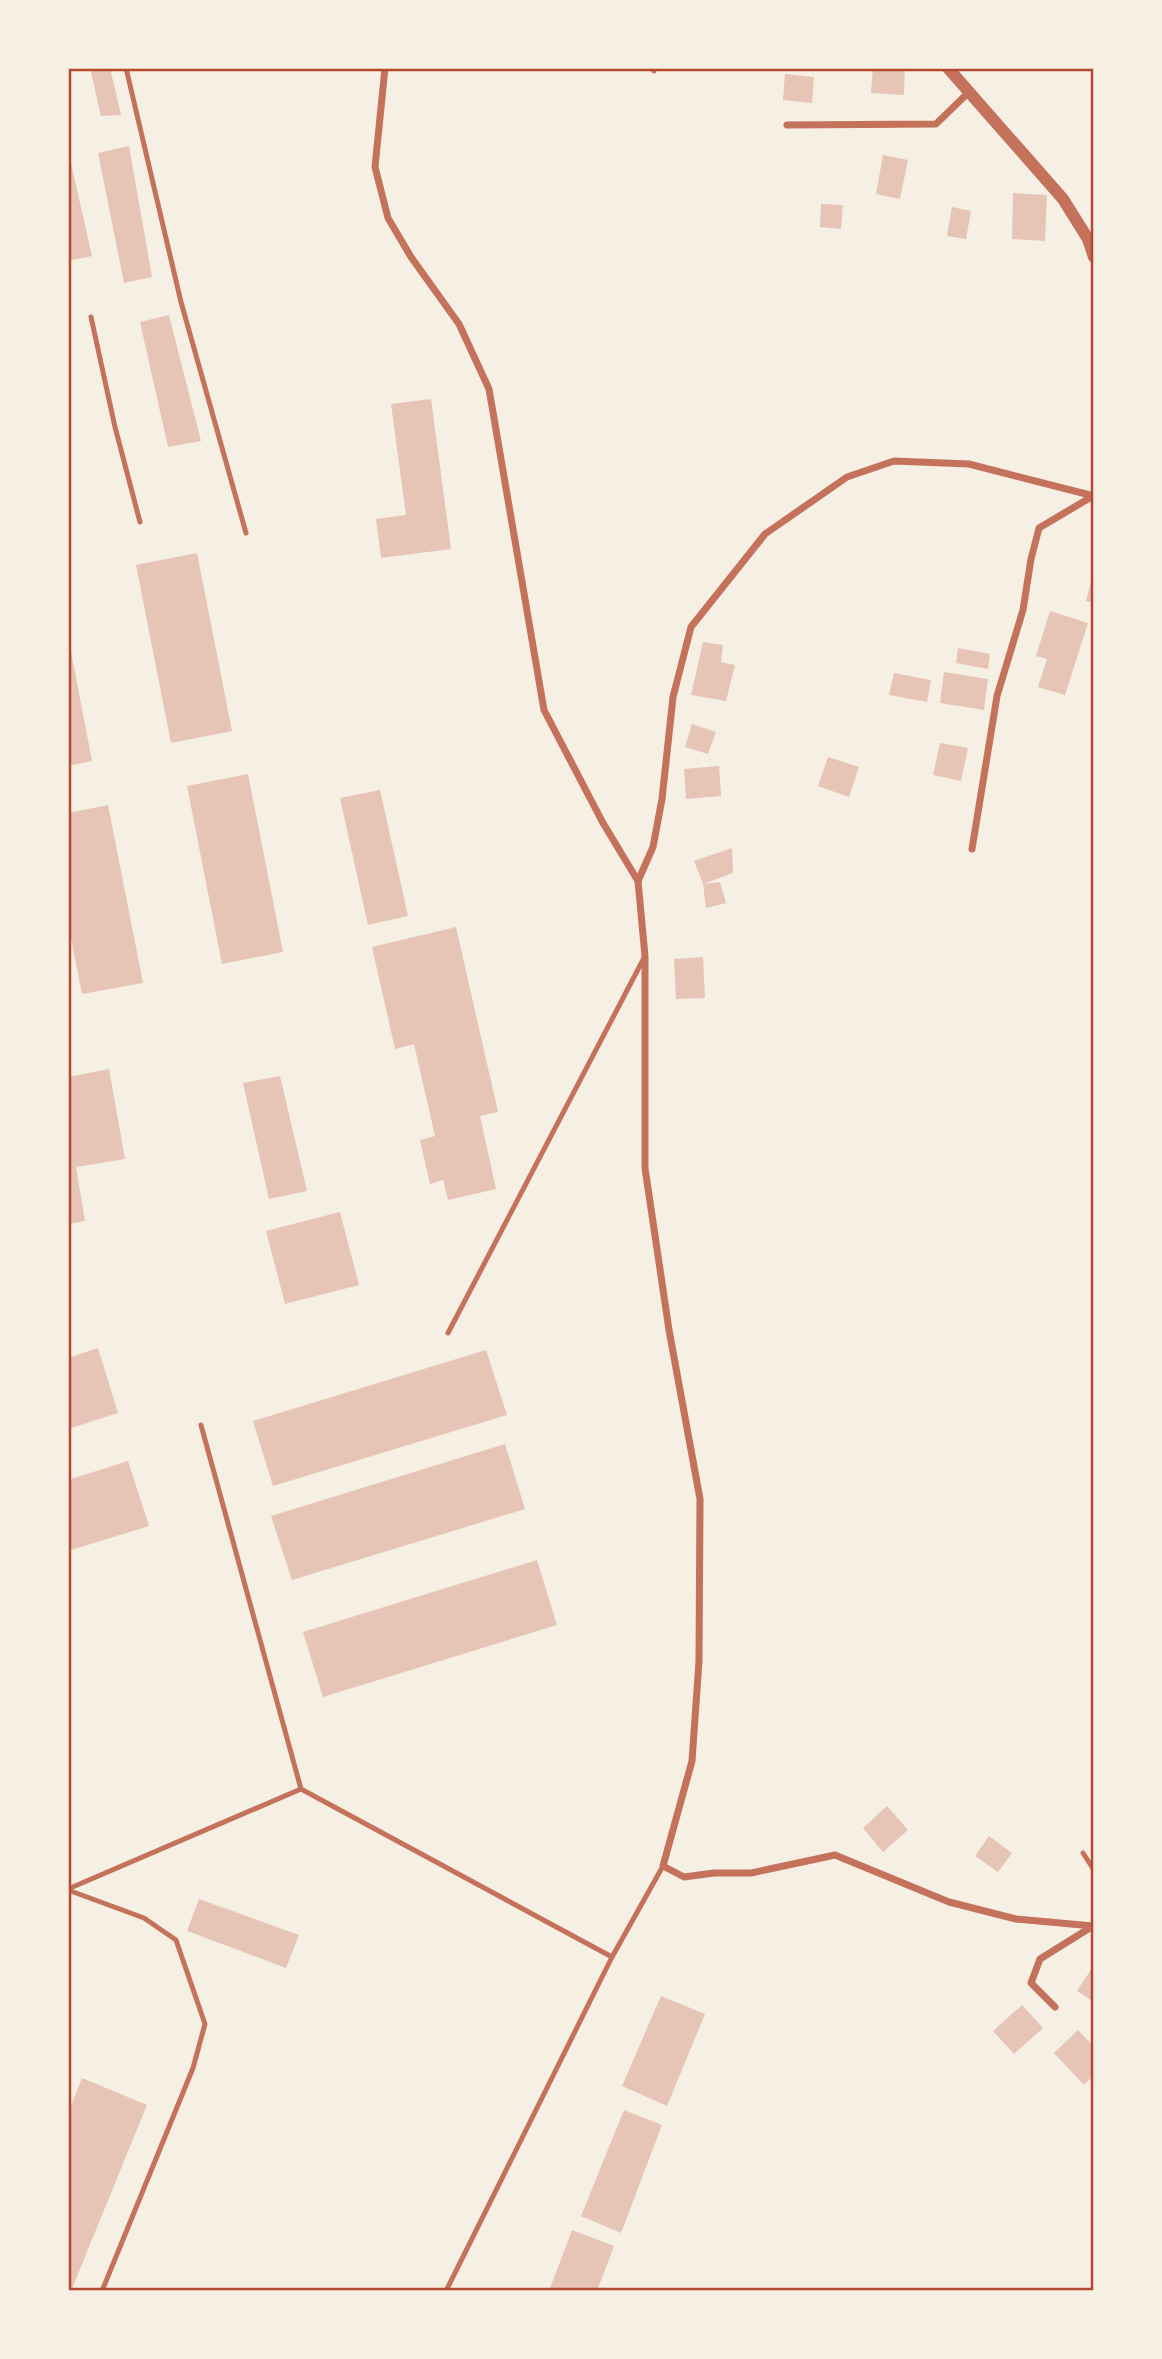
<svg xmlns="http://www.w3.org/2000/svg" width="1162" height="2359" viewBox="0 0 1162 2359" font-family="'Crimson Pro',serif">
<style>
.building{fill:#e6c5b7}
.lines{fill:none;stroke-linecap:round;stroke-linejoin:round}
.service{stroke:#c5725c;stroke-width:5}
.minor{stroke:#c5725c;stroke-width:7}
.tertiary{stroke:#c5725c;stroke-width:12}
.neatline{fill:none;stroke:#b5482f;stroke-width:2.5}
</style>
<rect width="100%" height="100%" fill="#f6efe4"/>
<g class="building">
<polygon points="90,68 110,68 121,115 101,116"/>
<polygon points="873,68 905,68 904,95 871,93"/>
<polygon points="785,74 814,77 812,103 783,100"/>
<polygon points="129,146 152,277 124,283 98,153"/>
<polygon points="68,150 92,256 68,261"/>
<polygon points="883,155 908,160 900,199 876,194"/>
<polygon points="1013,193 1047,195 1045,241 1012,239"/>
<polygon points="821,204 843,205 841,229 820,227"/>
<polygon points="952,207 971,211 966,239 947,236"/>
<polygon points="169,315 201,441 168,447 140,322"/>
<polygon points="431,399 451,549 381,558 376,519 406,515 391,404"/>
<polygon points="197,553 232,731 171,743 136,565"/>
<polygon points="1093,574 1094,574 1094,603 1086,601"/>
<polygon points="1050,611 1088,623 1065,695 1038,687 1047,659 1036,656"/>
<polygon points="703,642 723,645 721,662 735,665 726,701 691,695"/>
<polygon points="70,646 92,761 68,766 68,647"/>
<polygon points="958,648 990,654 988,669 956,663"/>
<polygon points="944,672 988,679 984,710 940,703"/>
<polygon points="894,673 931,680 927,702 889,695"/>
<polygon points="692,724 716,732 708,754 685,747"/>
<polygon points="940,743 968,748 961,781 933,775"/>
<polygon points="828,757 859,767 849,797 818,786"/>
<polygon points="719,766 721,796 686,799 684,769"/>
<polygon points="248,774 283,952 222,964 187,786"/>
<polygon points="380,790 408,916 368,925 340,798"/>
<polygon points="108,805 143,983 82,994 68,924 68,813"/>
<polygon points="732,848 733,873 703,884 720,882 726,903 706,908 703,884 694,861"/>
<polygon points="456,927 498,1112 480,1116 496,1189 448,1200 443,1180 430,1184 420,1140 435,1136 414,1044 395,1049 372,947"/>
<polygon points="703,957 705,998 676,999 674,959"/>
<polygon points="109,1069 125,1159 76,1167 85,1221 68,1224 68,1077"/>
<polygon points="280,1076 307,1191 269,1199 243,1083"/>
<polygon points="340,1212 359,1285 285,1304 266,1231"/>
<polygon points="98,1348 118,1413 68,1429 68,1358"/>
<polygon points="486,1350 507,1415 273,1486 253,1421"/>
<polygon points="505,1444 525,1509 292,1580 271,1516"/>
<polygon points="128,1461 149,1526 68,1551 68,1480"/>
<polygon points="537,1560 557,1625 323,1697 303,1632"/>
<polygon points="887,1806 908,1830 883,1852 863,1828"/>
<polygon points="989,1836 1012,1853 998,1872 975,1856"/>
<polygon points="199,1899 299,1935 286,1968 187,1931"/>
<polygon points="1094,1965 1094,2002 1077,1991"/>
<polygon points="661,1996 705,2014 667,2106 622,2086"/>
<polygon points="1022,2005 1043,2028 1014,2054 993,2031"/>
<polygon points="1078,2030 1094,2047 1094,2075 1084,2085 1054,2053"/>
<polygon points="82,2078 147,2105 71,2291 68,2291 68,2113"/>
<polygon points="624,2110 662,2125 621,2233 581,2216"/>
<polygon points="572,2230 614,2246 597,2291 549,2291"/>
</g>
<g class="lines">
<g class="service">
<polyline points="126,68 181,302 246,533"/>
<polyline points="654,71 655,68"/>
<polyline points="91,317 115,427 140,522"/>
<polyline points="448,1333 645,956"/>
<polyline points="201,1425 301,1789"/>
<polyline points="1083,1853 1094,1870"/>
<polyline points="68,1889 301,1789 612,1957"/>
<polyline points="68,1890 144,1918 176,1940 205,2024 193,2068 102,2291"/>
<polyline points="446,2291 612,1957 663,1866"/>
</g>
<g class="minor">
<polyline points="385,68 375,167 388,218 411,257 459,324 489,389 544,710 603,823 638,881 645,956 645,1168 669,1330 700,1499 699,1661 692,1761 663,1866 684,1877 714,1873 751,1873 835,1855 949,1902 1016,1919 1093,1926 1040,1959 1031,1983 1055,2007"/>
<polyline points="787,125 936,124 970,91"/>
<polyline points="972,849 997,696 1023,610 1031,559 1039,528 1093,496"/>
<polyline points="638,881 653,847 662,799 673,697 691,627 765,534 847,477 894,461 969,464 1094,496"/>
</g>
<polyline class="tertiary" points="948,68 1063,199 1088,239 1094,257"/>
</g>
<rect width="1162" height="2359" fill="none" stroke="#f6efe4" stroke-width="140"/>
<rect x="70" y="70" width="1022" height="2219" class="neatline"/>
</svg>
